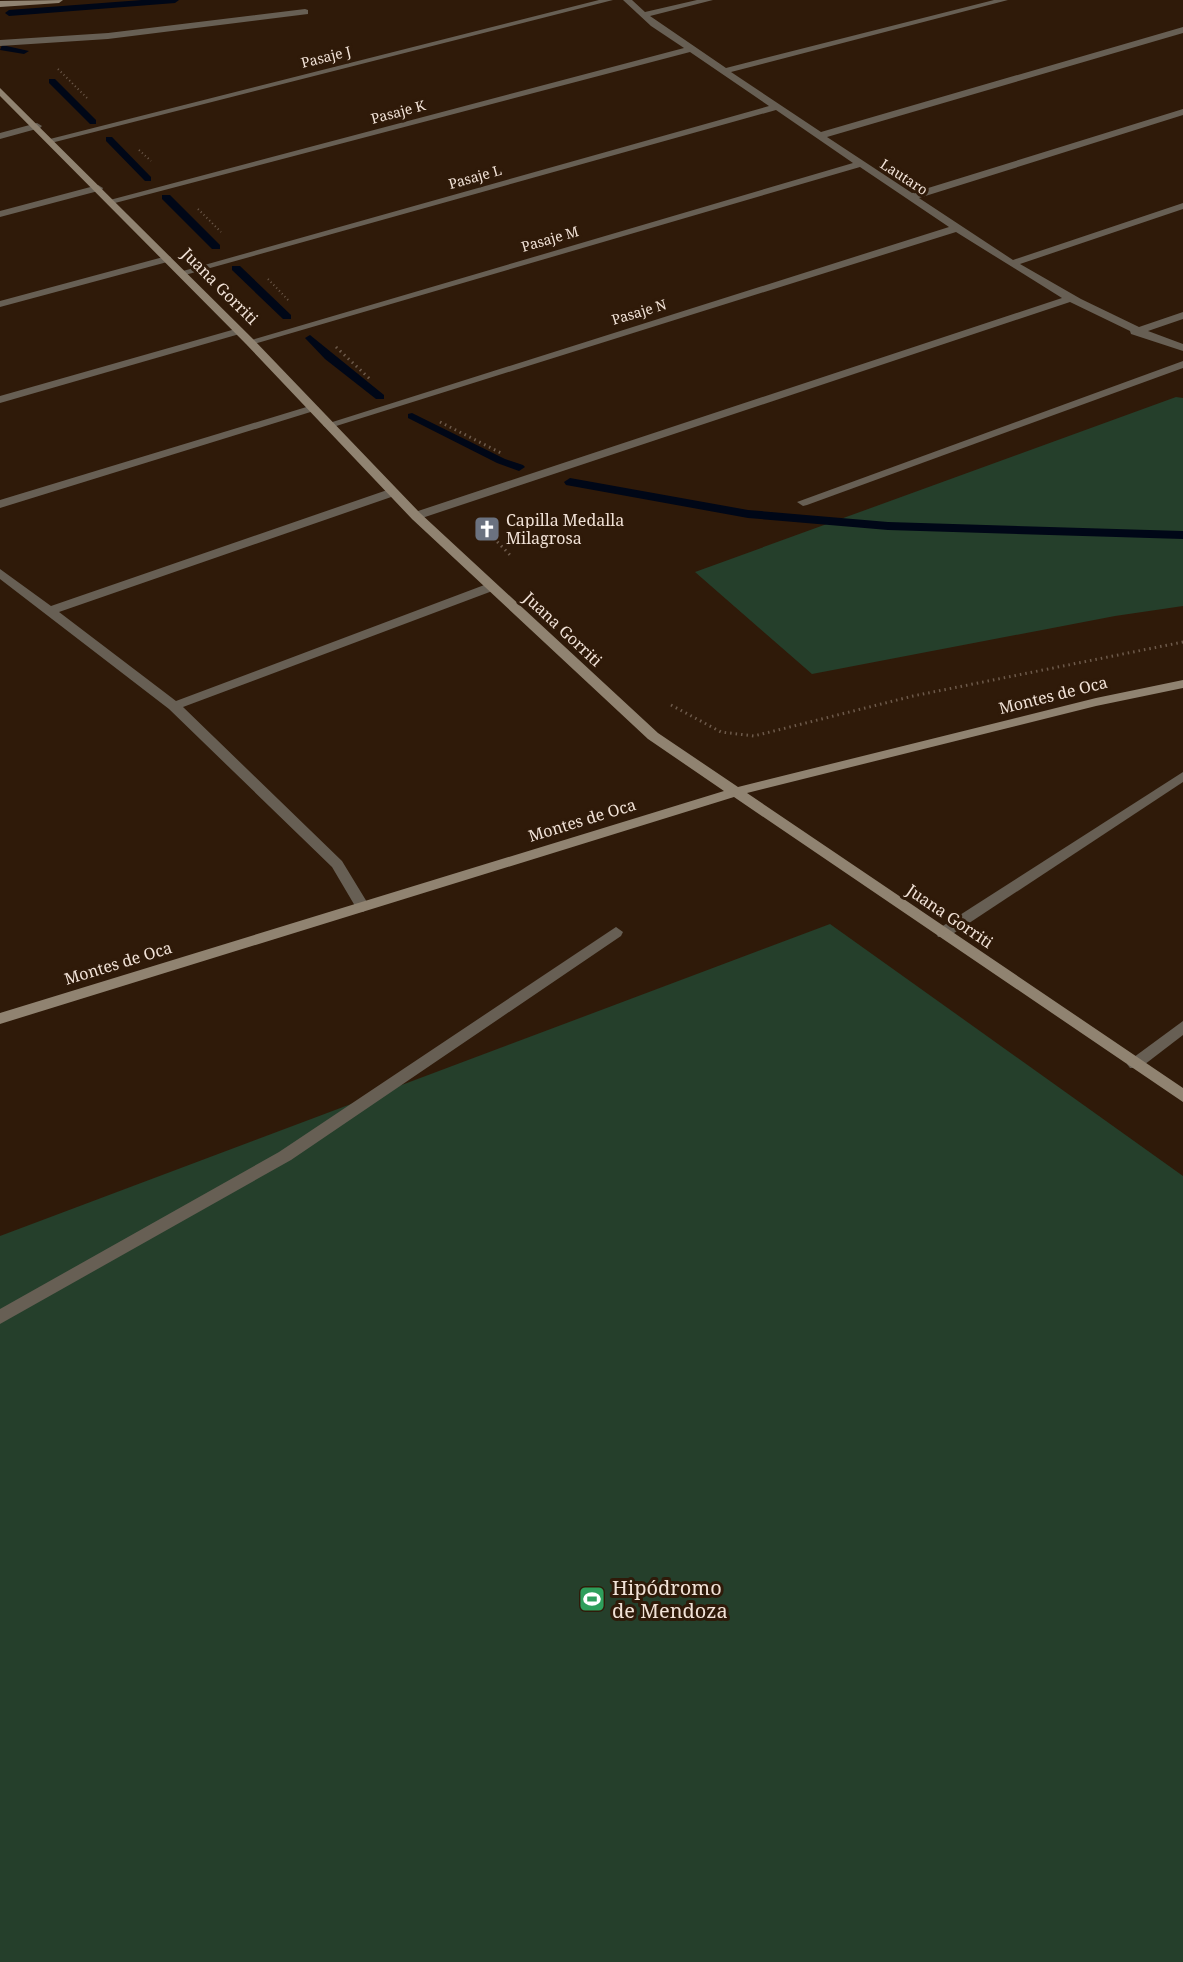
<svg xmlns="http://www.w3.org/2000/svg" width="1183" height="1962" viewBox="0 0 1183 1962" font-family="'Noto Serif',serif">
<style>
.green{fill:#253f2b}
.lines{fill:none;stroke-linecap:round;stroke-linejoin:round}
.stream{fill:#000717;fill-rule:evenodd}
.path-far1{stroke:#6d5a4b;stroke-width:2;stroke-dasharray:1 3;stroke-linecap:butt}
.path{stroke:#6d5a4b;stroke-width:3;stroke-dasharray:1.5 4;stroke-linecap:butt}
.lane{fill:#675f54;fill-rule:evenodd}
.street{fill:#675f54;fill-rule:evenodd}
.secondary{fill:#908371;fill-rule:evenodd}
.labels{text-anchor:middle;stroke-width:6;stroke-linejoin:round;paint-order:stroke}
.far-street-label{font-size:14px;fill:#f1e2d7;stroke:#2f1a09}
.street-label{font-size:16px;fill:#f1e2d7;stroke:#2f1a09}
.poi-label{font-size:16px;fill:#f1e2d7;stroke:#2f1a09;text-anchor:start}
.near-poi-label{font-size:20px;fill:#f1e2d7;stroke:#2f1a09;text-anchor:start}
</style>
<rect width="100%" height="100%" fill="#2f1a09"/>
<g class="green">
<polygon points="1176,397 1183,398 1183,606 1115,616 812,674 695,572"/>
<polygon points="830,924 1183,1176 1183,1962 0,1962 0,1236"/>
</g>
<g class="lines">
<g class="stream">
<polygon points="142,0 179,0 175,3 9,16 5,13 9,10"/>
<polygon points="2,45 29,51 24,54 0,50"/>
<polygon points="49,79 55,79 96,120 96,124 90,124 49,83"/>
<polygon points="106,137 112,137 151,177 151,181 145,181 106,141"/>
<polygon points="162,195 170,195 220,245 220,249 212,249 162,199"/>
<polygon points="232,266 240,266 291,315 291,319 283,319 232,270"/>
<polygon points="310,335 384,395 384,399 376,399 325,359 305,338"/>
<polygon points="412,413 505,459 523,465 525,467 519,471 497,463 408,418 408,414"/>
<polygon points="570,478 748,510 888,522 1183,531 1183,539 888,530 748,518 566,485 564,482"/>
</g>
<g class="path-far1">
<polyline points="58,69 89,100"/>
<polyline points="139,150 151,161"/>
<polyline points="198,209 221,232"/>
<polyline points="268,279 290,302"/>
</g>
<g class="path">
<polyline points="336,347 372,381"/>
<polyline points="440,422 503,454"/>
<polyline points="482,526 510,555"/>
<polyline points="671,705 721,732 754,736 913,696 1183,642"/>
</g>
<polygon class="lane" points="616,927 623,932 621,936 291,1160 0,1324 0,1309 279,1152"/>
<g class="street">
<polygon points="599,0 613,0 51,143 46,140"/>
<polygon points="623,0 632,0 645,12 697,0 713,0 650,16 726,68 994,0 1008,0 731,72 821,132 1183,27 1183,33 827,137 912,193 1183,109 1183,115 919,198 1013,260 1183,203 1183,209 1020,264 1081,299 1139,327 1183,312 1183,319 1148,331 1183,344 1183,351 1131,334 1130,331 1070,302 416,520 412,519 412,513 1062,298 956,232 333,427 325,427 323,425 949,227 860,167 254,344 245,342 853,163 776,110 185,275 176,273 769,106 690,52 115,203 106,201 684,48 651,26"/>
<polygon points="305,9 308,10 308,14 108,39 0,46 0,40 108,33"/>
<polygon points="37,123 42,126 40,128 0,139 0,133"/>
<polygon points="98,185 103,188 102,190 0,217 0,211"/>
<polygon points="167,256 171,257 171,261 0,307 0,301"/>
<polygon points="239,328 243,329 243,333 0,403 0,396"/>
<polygon points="1183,361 1183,368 807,505 803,506 797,502"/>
<polygon points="313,405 319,408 317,410 0,508 0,500"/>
<polygon points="393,488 399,492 397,495 59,612 176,701 487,584 495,584 495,590 183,707 342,861 370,907 363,912 358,911 332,867 169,709 0,579 0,569 51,606"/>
<polygon points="1183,772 1183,782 948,937 938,937 936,933 938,929"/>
<polygon points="1183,1021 1183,1035 1140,1068 1130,1068 1127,1064 1130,1060"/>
</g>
<g class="secondary">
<polygon points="63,0 59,3 0,7 0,1"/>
<polygon points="0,88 254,340 420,513 658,733 738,787 1096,698 1183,680 1183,688 1096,706 747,793 1183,1088 1183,1102 734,797 0,1024 0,1013 724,791 648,739 412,519 246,344 0,96"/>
</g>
</g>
<defs>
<symbol id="church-square" viewBox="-11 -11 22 22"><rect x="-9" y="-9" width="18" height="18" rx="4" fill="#6b7280" stroke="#2f1a09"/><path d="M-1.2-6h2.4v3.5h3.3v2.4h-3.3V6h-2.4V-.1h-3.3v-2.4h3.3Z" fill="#fff"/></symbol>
<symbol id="stadium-square" viewBox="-11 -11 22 22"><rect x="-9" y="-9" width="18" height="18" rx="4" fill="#2e9e5b" stroke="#2f1a09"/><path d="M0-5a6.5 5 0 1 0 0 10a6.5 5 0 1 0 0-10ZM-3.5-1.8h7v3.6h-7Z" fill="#fff"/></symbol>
</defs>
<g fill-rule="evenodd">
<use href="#church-square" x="472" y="514" width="30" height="30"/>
<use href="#stadium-square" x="577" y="1584" width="30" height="30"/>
</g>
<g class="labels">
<g class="far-street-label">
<text transform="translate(326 57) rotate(-14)" y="5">Pasaje J</text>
<text transform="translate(398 112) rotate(-15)" y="5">Pasaje K</text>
<text transform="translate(475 177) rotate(-16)" y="5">Pasaje L</text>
<text transform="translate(904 177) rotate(33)" y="5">Lautaro</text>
<text transform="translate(550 239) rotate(-16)" y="5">Pasaje M</text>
<text transform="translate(639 312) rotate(-17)" y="5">Pasaje N</text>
</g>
<g class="street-label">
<text transform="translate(220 286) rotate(45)" y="6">Juana Gorriti</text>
<text transform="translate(563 629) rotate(43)" y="6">Juana Gorriti</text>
<text transform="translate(1053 695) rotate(-14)" y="6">Montes de Oca</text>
<text transform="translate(582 820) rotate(-17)" y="6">Montes de Oca</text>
<text transform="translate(950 916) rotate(34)" y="6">Juana Gorriti</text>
<text transform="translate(118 963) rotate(-17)" y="6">Montes de Oca</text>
</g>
<g class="poi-label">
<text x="506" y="526">Capilla Medalla<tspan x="506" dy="18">Milagrosa</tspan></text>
</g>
<g class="near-poi-label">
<text x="612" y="1595">Hipódromo<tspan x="612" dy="23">de Mendoza</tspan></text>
</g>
</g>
</svg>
